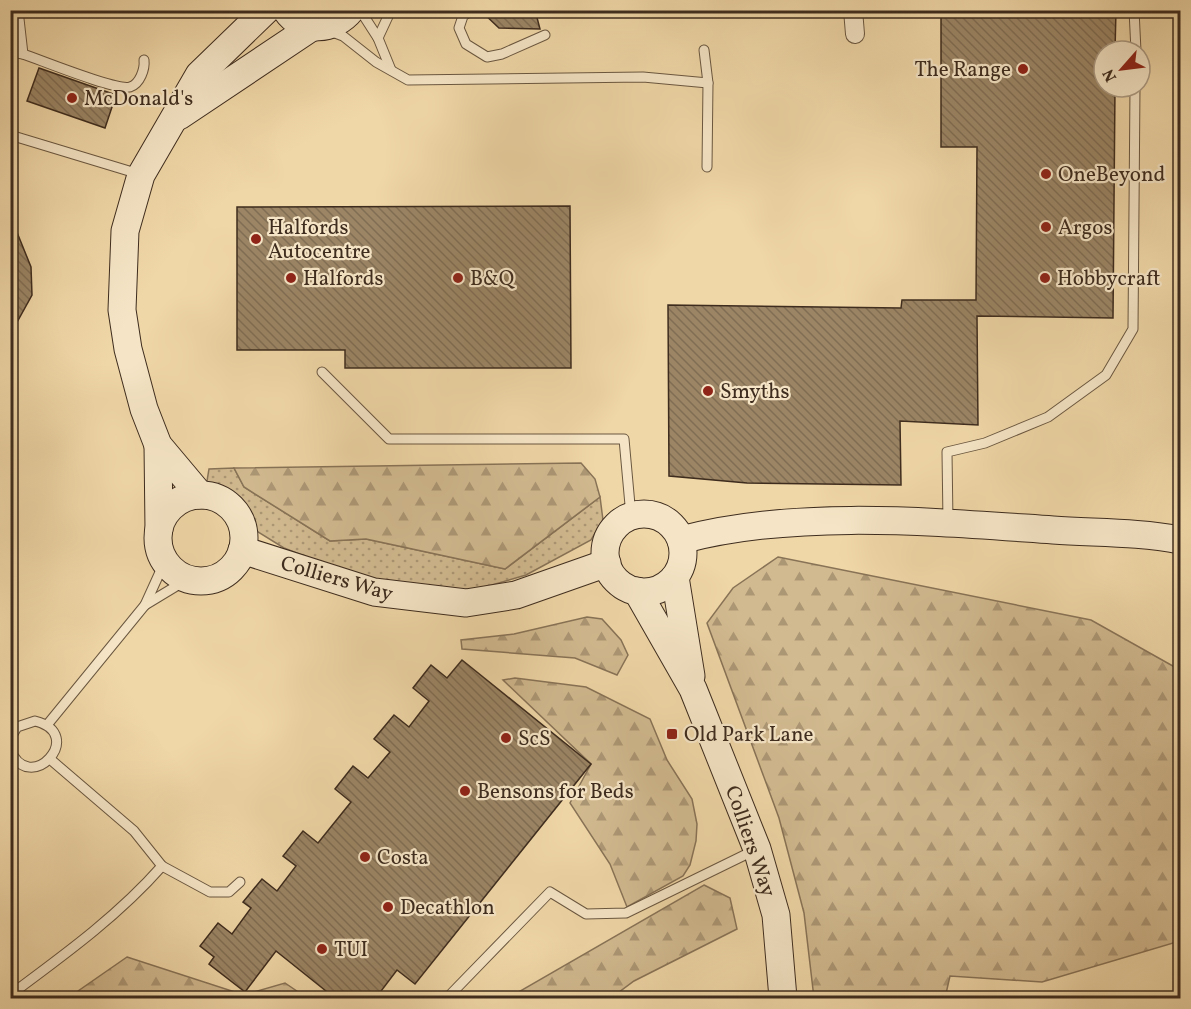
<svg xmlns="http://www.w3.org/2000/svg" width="1191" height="1009" viewBox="0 0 1191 1009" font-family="Vollkorn,serif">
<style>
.grass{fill:url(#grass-dots);stroke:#887357;stroke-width:1.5}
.forest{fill:url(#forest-firs);stroke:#887357;stroke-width:1.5}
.building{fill:url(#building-back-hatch);stroke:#3e2c1e;stroke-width:1.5}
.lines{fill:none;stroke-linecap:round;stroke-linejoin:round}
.lane-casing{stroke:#6a5740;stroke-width:11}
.street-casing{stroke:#6a5740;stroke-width:20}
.secondary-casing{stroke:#3e2c1e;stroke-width:29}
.lane{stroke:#f5e5c6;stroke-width:9}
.street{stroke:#f5e5c6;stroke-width:18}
.secondary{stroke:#f5e5c6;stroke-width:27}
.poi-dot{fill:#8f2418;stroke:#f5e5c6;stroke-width:2}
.labels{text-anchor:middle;stroke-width:4.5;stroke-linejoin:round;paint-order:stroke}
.poi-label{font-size:21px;fill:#3e2c1e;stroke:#f5e5c6;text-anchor:start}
.street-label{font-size:21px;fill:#3e2c1e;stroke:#f5e5c6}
</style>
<defs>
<pattern id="grass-dots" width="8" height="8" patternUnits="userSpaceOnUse" patternTransform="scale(1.5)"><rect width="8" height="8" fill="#d2ba90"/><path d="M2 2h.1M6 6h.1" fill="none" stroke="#ac9775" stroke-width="1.8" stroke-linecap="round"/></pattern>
<pattern id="forest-firs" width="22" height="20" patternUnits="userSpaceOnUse" patternTransform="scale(1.5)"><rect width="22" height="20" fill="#d2ba90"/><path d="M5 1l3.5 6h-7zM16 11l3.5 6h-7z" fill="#ac9775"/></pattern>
<pattern id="building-back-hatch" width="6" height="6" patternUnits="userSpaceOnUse" patternTransform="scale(1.5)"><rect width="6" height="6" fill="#9b8565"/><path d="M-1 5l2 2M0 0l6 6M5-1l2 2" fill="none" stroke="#806d53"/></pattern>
</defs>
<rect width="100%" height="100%" fill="#f0d7a7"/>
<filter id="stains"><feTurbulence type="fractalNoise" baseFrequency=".00333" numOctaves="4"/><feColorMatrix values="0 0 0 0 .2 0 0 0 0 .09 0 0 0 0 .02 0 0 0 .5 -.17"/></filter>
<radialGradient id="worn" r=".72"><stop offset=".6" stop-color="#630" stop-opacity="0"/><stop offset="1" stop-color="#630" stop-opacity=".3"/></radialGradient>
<polygon class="grass" points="234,468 244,487 330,541 366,539 505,569 600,497 603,520 591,540 526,575 478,589 459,591 370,582 284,548 258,532 233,502 207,481 209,469"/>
<g class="forest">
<polygon points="581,463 595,479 600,497 505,569 366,539 330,541 244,487 234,468"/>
<polygon points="778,557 1091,620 1180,670 1180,941 1042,982 950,976 945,998 814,998 804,913 779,818 707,623 733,588"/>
<polygon points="587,617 602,619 621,640 628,655 617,675 575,658 462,649 461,640 514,634"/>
<polygon points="515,678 586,687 650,719 667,760 692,799 697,824 696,841 690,865 683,876 627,907 610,864 570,803 591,764 503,680"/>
<polygon points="704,885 730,898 737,929 634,981 611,998 508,998"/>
<polygon points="127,957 244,995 285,983 307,998 68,998"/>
</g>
<g class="building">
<polygon points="480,10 535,10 540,29 499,28"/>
<polygon points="941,10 1116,10 1115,51 1104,51 1104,87 1115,87 1113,318 977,316 978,425 900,421 901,485 747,483 669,476 668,305 901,308 902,300 976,300 977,147 941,147"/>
<polygon points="39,68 116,95 105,128 27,101"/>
<polygon points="570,206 571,368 345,368 345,350 237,350 237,207"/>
<polygon points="10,215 31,267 32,295 10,335"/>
<polygon points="462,660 591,764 415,984 397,970 375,999 336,999 276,951 245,992 209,964 214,957 200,946 218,923 232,934 251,908 243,902 262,879 277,891 296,866 283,856 303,831 318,843 351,802 335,789 353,766 368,778 390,752 374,739 394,715 409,727 429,701 413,688 431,665 447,678"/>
</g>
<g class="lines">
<defs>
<g id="lane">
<path d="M 18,10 L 23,54 C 41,60 116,91 130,87 C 140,84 145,69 144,60"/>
<polyline points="360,10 378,38 391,70"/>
<polyline points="472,10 463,16 459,28 466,44 487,57 502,54 545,35"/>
<polyline points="1134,10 1136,51"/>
<polyline points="330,31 343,36 376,62 408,80 643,77 708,83"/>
<polyline points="378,38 391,10"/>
<polyline points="704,50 708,83 707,167"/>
<polyline points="10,52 23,54"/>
<polyline points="10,135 139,174"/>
<polyline points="322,372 389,439 624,439 631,516"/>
<polyline points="948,522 947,452 985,443 1048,417 1106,375 1133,329 1135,87"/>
<polyline points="145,605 188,579"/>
<polyline points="47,725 145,605 165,561"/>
<path d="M 10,739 L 17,727 L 35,721 C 88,734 29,798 10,749"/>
<polyline points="50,759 134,831 162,866 210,892 229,892 240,882"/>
<path d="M 10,995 C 64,955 118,916 162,866"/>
<polyline points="447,998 550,892 586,914 626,913 755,850"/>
<polyline points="1012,998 1017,998"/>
</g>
<polyline id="street" points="853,10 855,34"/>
<g id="secondary">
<path d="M 286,10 C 302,34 334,31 351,10"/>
<polyline points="179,116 312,27"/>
<polyline points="158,445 159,529"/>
<polyline points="200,495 158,445 144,409 128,349 122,310 125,231 141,175 199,75 266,10"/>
<circle cx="201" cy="538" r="43"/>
<circle cx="644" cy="553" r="39"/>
<path d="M 681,540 C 796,509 935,522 1053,530 C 1095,533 1139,532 1180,540"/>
<polyline points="242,550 374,592 466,603 516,595 607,563"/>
<polyline points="675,577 691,676"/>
<polyline points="637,591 693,689 757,849 776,915 783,998"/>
</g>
</defs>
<use href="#lane" class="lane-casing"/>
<use href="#street" class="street-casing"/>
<use href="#secondary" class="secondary-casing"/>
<use href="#lane" class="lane"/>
<use href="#street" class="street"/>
<use href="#secondary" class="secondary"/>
</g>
<g class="poi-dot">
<circle cx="1023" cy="69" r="6"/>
<circle cx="72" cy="98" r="6"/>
<circle cx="1046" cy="174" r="6"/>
<circle cx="1046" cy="227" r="6"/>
<circle cx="256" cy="239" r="6"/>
<circle cx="291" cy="278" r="6"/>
<circle cx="458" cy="278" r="6"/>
<circle cx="1045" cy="278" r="6"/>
<circle cx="708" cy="391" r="6"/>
<rect x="666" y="728" width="12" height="12" rx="3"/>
<circle cx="506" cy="738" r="6"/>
<circle cx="465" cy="791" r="6"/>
<circle cx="365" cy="857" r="6"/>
<circle cx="388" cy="907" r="6"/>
<circle cx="322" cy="949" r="6"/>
</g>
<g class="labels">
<g class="poi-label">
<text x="1011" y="76" text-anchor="end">The Range</text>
<text x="84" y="105">McDonald's</text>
<text x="1058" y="181">OneBeyond</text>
<text x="268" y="234">Halfords<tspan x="268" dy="24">Autocentre</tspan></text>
<text x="1058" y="234">Argos</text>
<text x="303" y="285">Halfords</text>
<text x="470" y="285">B&amp;Q</text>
<text x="1057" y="285">Hobbycraft</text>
<text x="720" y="398">Smyths</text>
<text x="684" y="741">Old Park Lane</text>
<text x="518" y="745">ScS</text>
<text x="477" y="798">Bensons for Beds</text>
<text x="377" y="864">Costa</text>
<text x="400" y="914">Decathlon</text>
<text x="334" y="956">TUI</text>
</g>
<g class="street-label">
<text transform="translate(337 578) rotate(16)" y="7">Colliers Way</text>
<text transform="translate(751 841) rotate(71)" y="7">Colliers Way</text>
</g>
</g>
<rect width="1191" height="1009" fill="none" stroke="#f0d7a7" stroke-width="36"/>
<rect x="12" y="12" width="1167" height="985" fill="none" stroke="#3e2c1e" stroke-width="3"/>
<rect x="18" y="18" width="1155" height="973" fill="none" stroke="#3e2c1e" stroke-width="1.5"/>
<g transform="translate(1122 69) rotate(242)"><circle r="28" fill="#f5e5c6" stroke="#ac9b83" stroke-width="1.5"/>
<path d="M0-4.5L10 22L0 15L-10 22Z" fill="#8f2418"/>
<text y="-9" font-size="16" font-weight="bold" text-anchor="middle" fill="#3e2c1e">N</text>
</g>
<rect width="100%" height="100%" filter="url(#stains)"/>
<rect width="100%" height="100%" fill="url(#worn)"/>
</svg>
